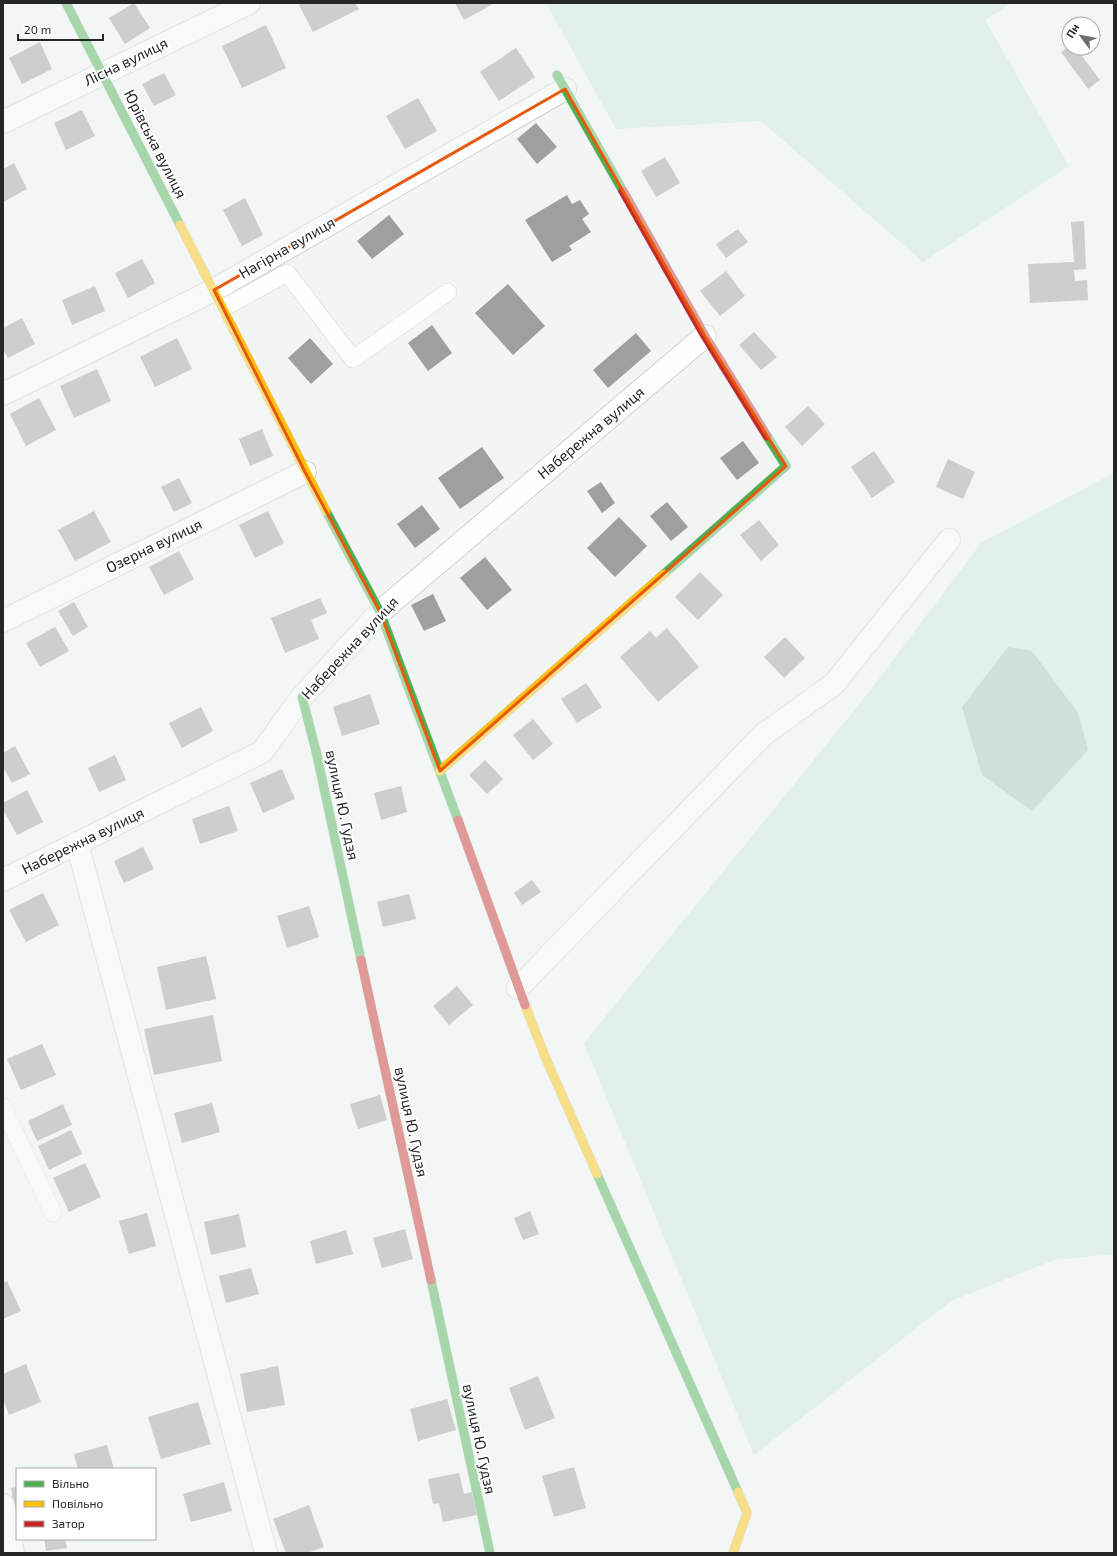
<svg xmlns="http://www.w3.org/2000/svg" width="1117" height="1556" viewBox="0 0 1117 1556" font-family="'Exo 2',sans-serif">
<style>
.green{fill:#cce8e0}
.water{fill:#a4c6bd}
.building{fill:#9e9f9f}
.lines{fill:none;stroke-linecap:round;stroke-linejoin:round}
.lane-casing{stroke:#cfd1d0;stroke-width:18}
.street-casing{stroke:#cfd1d0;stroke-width:24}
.fast-casing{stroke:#cfd1d0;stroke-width:10}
.slow-casing{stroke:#cfd1d0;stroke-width:10}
.jam-casing{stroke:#cfd1d0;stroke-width:10}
.lane{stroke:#fdfefd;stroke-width:17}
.street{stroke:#fdfefd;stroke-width:22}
.fast{stroke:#4caf50;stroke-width:9}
.slow{stroke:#ffc107;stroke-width:9}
.jam{stroke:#c62828;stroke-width:9}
.marked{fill:none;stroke:#e8590c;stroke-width:3;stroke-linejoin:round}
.labels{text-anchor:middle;stroke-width:4;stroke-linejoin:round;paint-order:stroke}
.street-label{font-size:15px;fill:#252626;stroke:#fff}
</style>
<rect width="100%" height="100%" fill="#f2f5f4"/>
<g class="green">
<polygon points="546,3 1012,3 985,20 1069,166 923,262 761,121 616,129"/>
<polygon points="1114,473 1114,1254 1054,1260 951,1301 754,1455 584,1043 869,692 981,543"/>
</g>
<polygon class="water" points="1008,647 1032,651 1078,713 1088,750 1032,811 982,775 962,707"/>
<g class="building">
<polygon points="134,3 150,28 125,44 109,18"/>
<polygon points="303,3 355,3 359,9 313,32 299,5"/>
<polygon points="455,3 495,3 464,20"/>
<polygon points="266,25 286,68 242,88 222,46"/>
<polygon points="40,42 52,69 22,84 9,58"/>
<polygon points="1069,46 1069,48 1076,48 1100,80 1088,89 1061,52"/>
<polygon points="516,48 535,77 499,101 480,72"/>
<polygon points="164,73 176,95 154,106 142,84"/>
<polygon points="418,98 437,131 405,149 386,116"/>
<polygon points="82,110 95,136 66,150 54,123"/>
<polygon points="536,123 557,147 537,164 517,139"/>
<polygon points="665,157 680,183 656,197 641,171"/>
<polygon points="14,163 27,189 3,202 3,169"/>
<polygon points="567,195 572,204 580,200 589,214 582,219 591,232 569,246 572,250 552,262 525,220"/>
<polygon points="245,198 263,235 242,246 223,210"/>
<polygon points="389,215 404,234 372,259 357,241"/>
<polygon points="1084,221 1086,269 1074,270 1075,281 1087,280 1088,300 1030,303 1028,264 1074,262 1071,222"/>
<polygon points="738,229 748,242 726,258 716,244"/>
<polygon points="142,259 155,283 128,298 115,273"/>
<polygon points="726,271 745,296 720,316 700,291"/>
<polygon points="508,284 545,326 513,355 475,313"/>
<polygon points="95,286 105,311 72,325 62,300"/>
<polygon points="22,318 35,344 8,358 3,349 3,328"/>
<polygon points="432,325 452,353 428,371 408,343"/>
<polygon points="754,332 777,357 761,370 739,345"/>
<polygon points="636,333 651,351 608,388 593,370"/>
<polygon points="177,338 192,369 155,387 140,357"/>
<polygon points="310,338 333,364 311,384 288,358"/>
<polygon points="97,369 111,401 74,418 60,386"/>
<polygon points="39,398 56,430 26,446 10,414"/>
<polygon points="808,406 825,424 802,446 785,427"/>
<polygon points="262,429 273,456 250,466 239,439"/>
<polygon points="743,441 759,463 737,480 720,458"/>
<polygon points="482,447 504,478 460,509 438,478"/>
<polygon points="874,451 895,482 872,498 851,467"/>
<polygon points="948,459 975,472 963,499 936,487"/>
<polygon points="179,478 192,503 174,512 161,487"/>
<polygon points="601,482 615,503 602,513 587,491"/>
<polygon points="667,502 688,527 671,541 650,516"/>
<polygon points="422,505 440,529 415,548 397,524"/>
<polygon points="94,511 111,542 75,561 58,530"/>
<polygon points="268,511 284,543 255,558 239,525"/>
<polygon points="619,517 647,546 615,577 587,548"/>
<polygon points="759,520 779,545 761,561 740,535"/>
<polygon points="179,551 194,579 164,595 149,567"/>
<polygon points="485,557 512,590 487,610 460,578"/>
<polygon points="700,572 723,595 698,620 675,597"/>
<polygon points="433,594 446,621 424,631 411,605"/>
<polygon points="320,598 327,613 311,620 319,639 285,653 271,618"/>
<polygon points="74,602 88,627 73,636 58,611"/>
<polygon points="55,627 69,651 40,667 26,643"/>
<polygon points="667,628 699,667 658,702 620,657 650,631 656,638"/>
<polygon points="785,637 805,658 784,678 764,657"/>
<polygon points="586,683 602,707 577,723 561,699"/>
<polygon points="370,694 380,724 342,736 333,707"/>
<polygon points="201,707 213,731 182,748 169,723"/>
<polygon points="533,719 553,744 533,760 513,735"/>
<polygon points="15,746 30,774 12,783 3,767 3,753"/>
<polygon points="115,755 126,780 99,792 88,768"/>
<polygon points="485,760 503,779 487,794 469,775"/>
<polygon points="282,769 295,799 263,813 250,783"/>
<polygon points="401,786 407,812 381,820 374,793"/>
<polygon points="27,790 43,822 17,835 3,809 3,803"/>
<polygon points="229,806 238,831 200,844 192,819"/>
<polygon points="143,847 154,869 124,883 114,861"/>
<polygon points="532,880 541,892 522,905 514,893"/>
<polygon points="43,893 59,925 26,942 9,910"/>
<polygon points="409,894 416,919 383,927 377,902"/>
<polygon points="309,906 319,937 287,948 277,916"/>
<polygon points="206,956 216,999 166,1010 157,967"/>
<polygon points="457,986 473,1005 449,1025 433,1006"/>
<polygon points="213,1015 222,1061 154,1075 144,1029"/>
<polygon points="42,1044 56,1075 21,1090 7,1059"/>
<polygon points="380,1095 387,1120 358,1129 350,1104"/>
<polygon points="212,1103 220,1132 182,1143 174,1113"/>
<polygon points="63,1104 72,1125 37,1141 28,1121"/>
<polygon points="71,1130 82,1154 49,1170 38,1146"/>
<polygon points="85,1163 101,1197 69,1212 53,1178"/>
<polygon points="530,1211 539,1234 523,1240 514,1218"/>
<polygon points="147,1213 156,1246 129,1254 119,1221"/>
<polygon points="239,1214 246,1247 211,1255 204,1222"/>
<polygon points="405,1229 413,1259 382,1268 373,1238"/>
<polygon points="346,1230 353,1254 316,1264 310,1241"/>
<polygon points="251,1268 259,1294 226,1303 219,1276"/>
<polygon points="7,1281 21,1311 3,1319 3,1283"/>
<polygon points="26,1364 41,1402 9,1415 3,1399 3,1374"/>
<polygon points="278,1366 285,1405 247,1412 240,1374"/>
<polygon points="538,1376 555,1418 525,1430 509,1388"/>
<polygon points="447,1399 456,1430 418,1441 410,1409"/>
<polygon points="198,1402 211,1444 161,1459 148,1417"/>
<polygon points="107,1445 114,1469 78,1469 74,1454"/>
<polygon points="574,1467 586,1508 554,1517 542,1476"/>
<polygon points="459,1473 464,1494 472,1492 477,1515 443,1522 439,1503 433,1504 428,1479"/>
<polygon points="224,1482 232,1511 191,1522 183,1494"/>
<polygon points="17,1487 17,1522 16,1522 11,1488"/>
<polygon points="309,1505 324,1547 307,1553 286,1553 273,1519"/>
<polygon points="44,1539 65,1539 67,1548 46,1551"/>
</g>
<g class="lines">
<defs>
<g id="lane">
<polyline points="223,308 287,273 353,359 448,292"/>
<polyline points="3,1107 53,1213"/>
</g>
<g id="street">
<polyline points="3,122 249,3"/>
<polyline points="3,394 214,290 565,89"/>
<polyline points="3,621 305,472"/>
<polyline points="77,843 266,1553"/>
<polyline points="3,880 262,752 302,697 380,612 705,336"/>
<polyline points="518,988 764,734 834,684 949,540"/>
<polyline points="3,1505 13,1553"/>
</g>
<g id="fast">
<polyline points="66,3 180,225"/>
<polyline points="557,75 623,191"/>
<polyline points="326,511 380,612 458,820"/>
<polyline points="664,574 786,466 767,436"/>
<polyline points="302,697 316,751 361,960"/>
<polyline points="597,1174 738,1492"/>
<polyline points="431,1280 490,1553"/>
</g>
<g id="slow">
<polyline points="180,225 326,511"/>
<polyline points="440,771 664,574"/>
<polyline points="525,1005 546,1059 597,1174"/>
<polyline points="733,1553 747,1513 738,1492"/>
</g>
<g id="jam">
<polyline points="623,191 705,336 767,436"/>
<polyline points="458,820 525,1005"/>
<polyline points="361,960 431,1280"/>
</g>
</defs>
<use href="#lane" class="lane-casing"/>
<use href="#street" class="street-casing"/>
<use href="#fast" class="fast-casing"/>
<use href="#slow" class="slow-casing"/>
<use href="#jam" class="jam-casing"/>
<use href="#lane" class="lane"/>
<use href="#street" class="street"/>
<use href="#fast" class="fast"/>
<use href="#slow" class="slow"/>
<use href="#jam" class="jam"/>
</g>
<path d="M0 0H1117V1556H0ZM 565,89 L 705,336 L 786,466 L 440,771 L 380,612 L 305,472 L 214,290 Z" fill="#f2f5f4" fill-opacity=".55" fill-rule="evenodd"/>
<path class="marked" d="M 565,89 L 705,336 L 786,466 L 440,771 L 380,612 L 305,472 L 214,290 Z"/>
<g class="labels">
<g class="street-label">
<text transform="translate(126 62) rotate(-26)" y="5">Лісна вулиця</text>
<text transform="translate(155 144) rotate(63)" y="5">Юрівська вулиця</text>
<text transform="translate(287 248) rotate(-30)" y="5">Нагірна вулиця</text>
<text transform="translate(591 433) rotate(-40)" y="5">Набережна вулиця</text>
<text transform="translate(154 546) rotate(-26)" y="5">Озерна вулиця</text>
<text transform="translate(350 648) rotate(-47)" y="5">Набережна вулиця</text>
<text transform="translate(342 805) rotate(78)" y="5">вулиця Ю. Гудзя</text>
<text transform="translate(83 841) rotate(-26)" y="5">Набережна вулиця</text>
<text transform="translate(411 1122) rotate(78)" y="5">вулиця Ю. Гудзя</text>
<text transform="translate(479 1439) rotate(78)" y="5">вулиця Ю. Гудзя</text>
</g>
</g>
<rect width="1117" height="1556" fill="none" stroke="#252626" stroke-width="8"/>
<rect x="16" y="1468" width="140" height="72" fill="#ffffff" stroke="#a8a8a8"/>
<rect x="24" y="1481" width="20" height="6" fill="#4caf50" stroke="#a8a8a8"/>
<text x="52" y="1488" font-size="12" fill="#252626">Вільно</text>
<rect x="24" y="1501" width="20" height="6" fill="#ffc107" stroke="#a8a8a8"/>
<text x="52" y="1508" font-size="12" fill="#252626">Повільно</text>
<rect x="24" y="1521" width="20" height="6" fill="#c62828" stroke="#a8a8a8"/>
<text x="52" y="1528" font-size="12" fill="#252626">Затор</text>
<g transform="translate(1081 36) rotate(302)"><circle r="19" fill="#ffffff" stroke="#a8a8a8"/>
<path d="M0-3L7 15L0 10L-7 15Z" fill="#6d6e6e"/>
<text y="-6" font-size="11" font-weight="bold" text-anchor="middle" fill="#252626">Пн</text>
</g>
<path d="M18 34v6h85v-6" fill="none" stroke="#252626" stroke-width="2"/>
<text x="24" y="34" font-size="12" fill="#252626" stroke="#ffffff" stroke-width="3" paint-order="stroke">20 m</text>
</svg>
